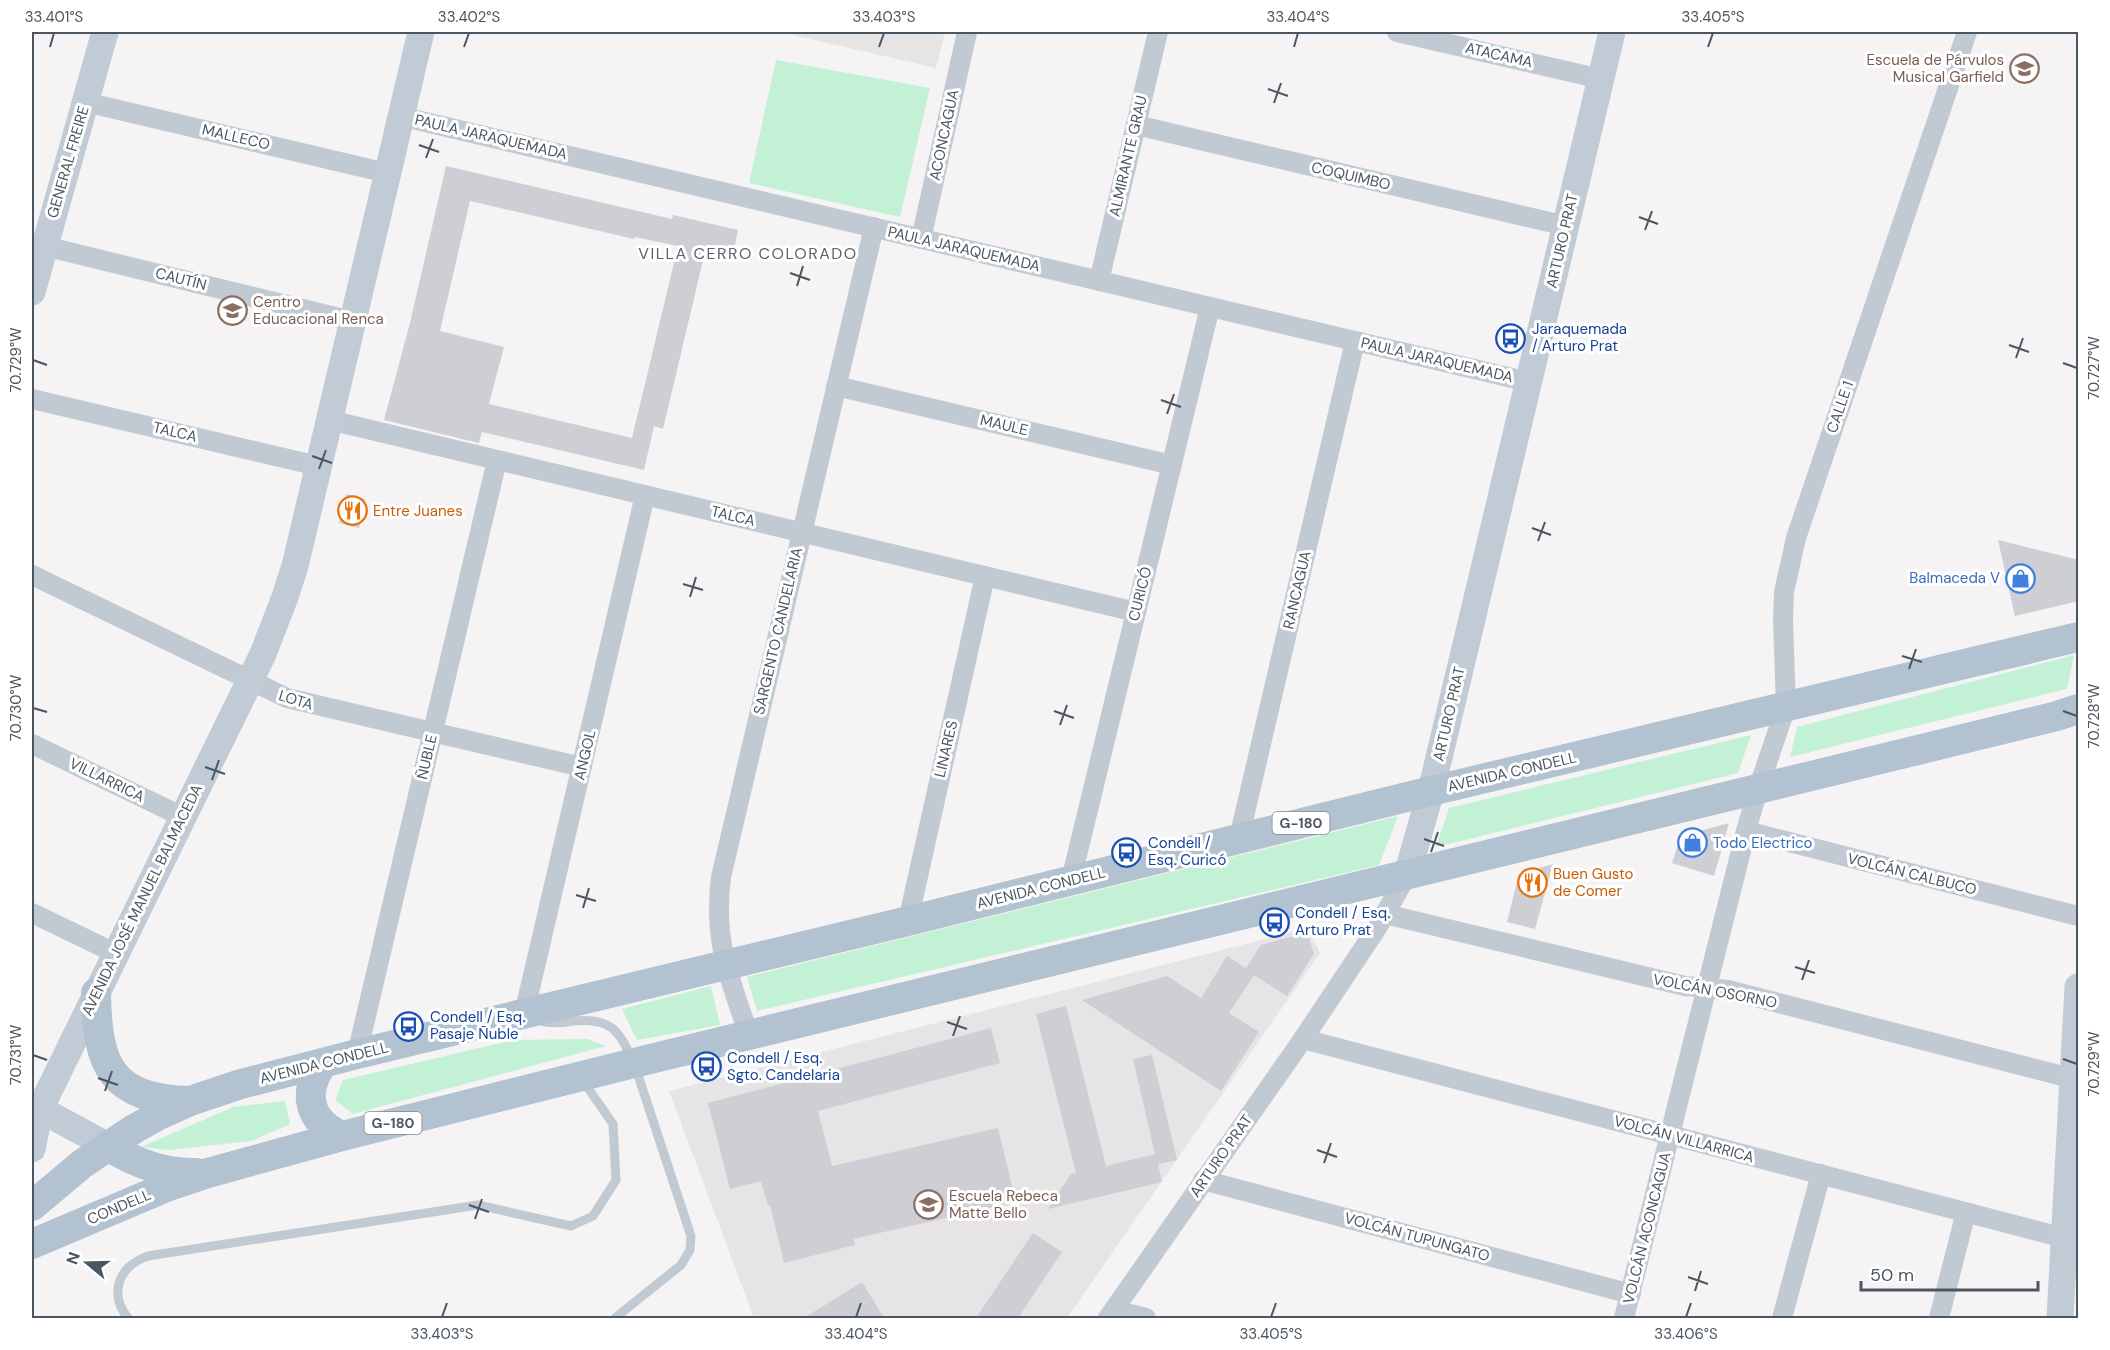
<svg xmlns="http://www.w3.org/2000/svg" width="2110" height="1350" viewBox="0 0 2110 1350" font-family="'DM Sans',sans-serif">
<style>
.education{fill:#e6e4e5}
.green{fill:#c3f1d5}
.building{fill:#cdcfd5;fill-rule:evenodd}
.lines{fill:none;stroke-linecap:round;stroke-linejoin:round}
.lane{stroke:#c1cad2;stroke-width:9}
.street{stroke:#c1cad2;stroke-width:20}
.secondary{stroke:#c1cbd6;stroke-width:27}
.primary{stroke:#b3c2d1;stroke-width:30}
.ticks{fill:none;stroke:#4a5661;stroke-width:2}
.labels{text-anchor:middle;stroke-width:6;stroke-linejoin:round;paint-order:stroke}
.shield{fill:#fff;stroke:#808990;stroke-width:1.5}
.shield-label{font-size:14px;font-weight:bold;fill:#4a5661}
.street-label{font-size:15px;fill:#4a5661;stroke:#fff}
.education-label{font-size:15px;fill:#785e54;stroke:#fff;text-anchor:start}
.transit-label{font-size:15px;fill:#164399;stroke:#fff;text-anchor:start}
.food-label{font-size:15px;fill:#c56008;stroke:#fff;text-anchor:start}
.shop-label{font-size:15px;fill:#366cbe;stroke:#fff;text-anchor:end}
.neighbourhood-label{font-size:16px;letter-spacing:1.5px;fill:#5f6368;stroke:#fff}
.neatline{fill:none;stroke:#4a5661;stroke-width:2}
.ticks-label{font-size:15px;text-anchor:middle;fill:#4a5661}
</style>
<rect width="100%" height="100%" fill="#f5f3f3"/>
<g class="education">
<polygon points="780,32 945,32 936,68"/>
<polygon points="1308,928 1320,953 1067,1318 754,1318 669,1091"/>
</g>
<g class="green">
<polygon points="776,60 930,88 900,217 749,183"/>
<polygon points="2074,655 2067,689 1790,757 1797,727"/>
<polygon points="1751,735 1738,773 1436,847 1449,808"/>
<polygon points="1398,816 1379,865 757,1011 747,977"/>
<polygon points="711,986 720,1025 637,1040 622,1009"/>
<polygon points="587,1039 606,1046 353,1114 335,1100 343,1080 513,1040"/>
<polygon points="285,1101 290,1124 251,1141 169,1150 141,1147 233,1107"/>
</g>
<g class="building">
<path d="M 446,166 L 672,219 L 673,215 L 738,230 L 732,259 L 705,252 L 663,429 L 654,426 L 644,470 L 482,432 L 479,443 L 384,420 L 410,323 ZM 470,201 L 634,239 L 635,237 L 678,246 L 632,438 L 489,404 L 504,347 L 440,331 Z"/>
<polygon points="346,494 365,499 359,528 339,523"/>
<polygon points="1998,540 2079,560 2079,601 2015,616"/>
<polygon points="1729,823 1714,876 1672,863 1681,836"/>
<polygon points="1553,864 1535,929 1507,922 1519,874"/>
<polygon points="1307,932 1314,954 1287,996 1254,975 1229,1013 1259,1032 1221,1091 1082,1000 1167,976 1201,998 1227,956 1246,968 1261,945"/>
<polygon points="1066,1006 1106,1166 1155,1154 1133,1059 1152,1055 1177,1160 1158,1164 1162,1182 1048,1209 1071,1174 1076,1173 1036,1014"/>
<polygon points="991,1028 1000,1063 818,1111 832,1166 998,1128 1016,1202 853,1239 855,1245 784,1263 770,1205 768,1206 761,1181 730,1189 708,1103"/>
<polygon points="1033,1233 1062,1252 1018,1318 976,1318"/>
<polygon points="862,1282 884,1318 804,1318"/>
</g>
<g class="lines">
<g class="lane">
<path d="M 540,1021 C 551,1024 562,1023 573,1021 C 612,1017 619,1031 634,1063 L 691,1236 L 690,1250 L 681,1265 L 615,1318"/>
<path d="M 128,1318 C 108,1293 119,1266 148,1256 L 478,1205 L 571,1226 L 593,1216 L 616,1180 L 613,1124 L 583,1081"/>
</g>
<g class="street">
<polyline points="1397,32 1601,79"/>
<polyline points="85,102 387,173"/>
<polyline points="400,116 1529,382"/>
<polyline points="1136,125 1566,226"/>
<polyline points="921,239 967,32"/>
<polyline points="44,246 352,321"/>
<polyline points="1099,281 1158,32"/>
<polyline points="836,386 1172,465"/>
<polyline points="32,399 318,466"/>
<polyline points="329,420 1136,612"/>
<polyline points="32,575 287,698 582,767"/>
<polyline points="32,744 183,817"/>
<polyline points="1746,831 2078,916"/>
<polyline points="1239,838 1355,341"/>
<polyline points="1071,880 1210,307"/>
<polyline points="32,913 115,953"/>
<polyline points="1385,914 1685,986 1728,990 2078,1080"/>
<polyline points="908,921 985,576"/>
<polyline points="524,1014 645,495"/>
<path d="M 749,1035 C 729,977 713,940 721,877 L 874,227"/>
<polyline points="1303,1039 2064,1238"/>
<polyline points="357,1054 497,460"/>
<polyline points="1203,1180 1631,1294"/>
<polyline points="1114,1310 1146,1318"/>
<polyline points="1108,1318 1303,1039 1377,928 1407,875"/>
<polyline points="1624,1318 1746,831 1758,789 1786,707 1783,621 1784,592 1796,538 1967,32"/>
<polyline points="1782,1318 1821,1174"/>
<polyline points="1939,1318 1966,1212"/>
</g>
<g class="secondary">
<polyline points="32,292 105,32"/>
<polyline points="1407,875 1431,791 1612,32"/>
<polyline points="32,1105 108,1146"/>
<polyline points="32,1149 40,1109 263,654 285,597 295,566 421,32"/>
<polyline points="2060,1318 2078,987"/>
</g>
<g class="primary">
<path d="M 96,993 C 97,1066 111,1099 190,1101"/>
<path d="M 323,1063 C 302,1093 308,1121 342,1136"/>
<path d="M 108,1146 C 135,1163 163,1174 196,1173"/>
<polyline points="32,1206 82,1164 134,1129 161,1114 190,1101 241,1084 357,1054 908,921 1431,791 2078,637"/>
<polyline points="32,1244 169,1186 208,1173 342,1136 634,1063 2057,716 2078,709"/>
</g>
</g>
<path class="ticks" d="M 50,47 L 54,33M 464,47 L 469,33M 879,47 L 884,33M 1294,47 L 1298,33M 1708,47 L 1713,33M 1268,89 L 1288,96M 1274,103 L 1281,83M 419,145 L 439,152M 426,158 L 433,139M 1639,217 L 1658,224M 1645,230 L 1652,211M 790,273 L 810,280M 797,286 L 803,266M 2009,345 L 2029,352M 2016,358 L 2023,338M 33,360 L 47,365M 2063,363 L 2077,368M 1161,400 L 1181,407M 1167,414 L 1174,394M 312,456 L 332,463M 319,469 L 326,450M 1532,528 L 1551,535M 1538,541 L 1545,522M 683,584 L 703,590M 690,597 L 696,577M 1902,656 L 1922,662M 1909,669 L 1916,649M 33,708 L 47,712M 1054,711 L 1074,718M 2063,711 L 2077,716M 1060,725 L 1067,705M 205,767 L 225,774M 212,780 L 219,760M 1424,839 L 1444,846M 1431,852 L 1438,832M 576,895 L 596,901M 583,908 L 589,888M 1795,967 L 1815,973M 1802,980 L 1809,960M 947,1022 L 967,1029M 953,1036 L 960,1016M 33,1055 L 47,1060M 2063,1059 L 2077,1064M 98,1078 L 118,1085M 105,1091 L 112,1071M 1317,1150 L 1337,1157M 1324,1163 L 1331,1143M 469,1205 L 489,1212M 475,1219 L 482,1199M 1688,1277 L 1708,1284M 1695,1291 L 1701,1271M 442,1317 L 447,1303M 856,1317 L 861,1303M 1271,1317 L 1276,1303M 1686,1317 L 1691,1303"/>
<defs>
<symbol id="school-ring" viewBox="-11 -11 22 22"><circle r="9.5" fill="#fff" stroke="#8d6e63" stroke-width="1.5"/><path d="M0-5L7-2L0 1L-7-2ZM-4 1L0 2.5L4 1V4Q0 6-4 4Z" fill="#8d6e63"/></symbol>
<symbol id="bus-ring" viewBox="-11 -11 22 22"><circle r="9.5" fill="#fff" stroke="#1a4fb4" stroke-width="1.5"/><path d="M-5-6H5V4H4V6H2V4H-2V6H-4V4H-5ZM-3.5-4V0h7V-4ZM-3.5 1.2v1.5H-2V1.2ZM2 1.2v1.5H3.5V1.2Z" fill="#1a4fb4"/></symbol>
<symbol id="restaurant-ring" viewBox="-11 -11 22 22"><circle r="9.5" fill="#fff" stroke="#e8710a" stroke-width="1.5"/><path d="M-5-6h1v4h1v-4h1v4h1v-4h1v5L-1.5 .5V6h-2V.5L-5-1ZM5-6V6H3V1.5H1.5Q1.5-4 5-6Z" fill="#e8710a"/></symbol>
<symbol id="shop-ring" viewBox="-11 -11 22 22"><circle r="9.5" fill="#fff" stroke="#3f7fe0" stroke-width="1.5"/><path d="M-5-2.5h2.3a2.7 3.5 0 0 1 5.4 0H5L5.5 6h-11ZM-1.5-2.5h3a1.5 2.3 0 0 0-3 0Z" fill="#3f7fe0"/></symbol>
</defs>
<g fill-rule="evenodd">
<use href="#school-ring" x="2008" y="52" width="33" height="33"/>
<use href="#school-ring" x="216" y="294" width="33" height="33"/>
<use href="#bus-ring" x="1494" y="322" width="33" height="33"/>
<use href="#restaurant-ring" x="336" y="494" width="33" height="33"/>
<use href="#shop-ring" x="2004" y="562" width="33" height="33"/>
<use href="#shop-ring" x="1676" y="826" width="33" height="33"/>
<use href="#bus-ring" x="1110" y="836" width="33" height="33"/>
<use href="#restaurant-ring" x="1516" y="866" width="33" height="33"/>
<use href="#bus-ring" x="1258" y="906" width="33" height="33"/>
<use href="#bus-ring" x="392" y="1010" width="33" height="33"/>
<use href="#bus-ring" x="690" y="1050" width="33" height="33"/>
<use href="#school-ring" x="912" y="1188" width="33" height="33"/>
</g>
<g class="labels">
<g class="shield">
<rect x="1272.5" y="812" width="57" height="22" rx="4.5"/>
<rect x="364.5" y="1112" width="57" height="22" rx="4.5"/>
</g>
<g class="shield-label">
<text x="1301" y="828">G-180</text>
<text x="393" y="1128">G-180</text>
</g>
<g class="street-label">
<text transform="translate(1499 55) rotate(13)" y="5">ATACAMA</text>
<text transform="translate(944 135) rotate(-78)" y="5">ACONCAGUA</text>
<text transform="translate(236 137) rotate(13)" y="5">MALLECO</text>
<text transform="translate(491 137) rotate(13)" y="5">PAULA JARAQUEMADA</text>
<text transform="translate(1128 156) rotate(-77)" y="5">ALMIRANTE GRAU</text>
<text transform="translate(68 162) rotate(-74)" y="5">GENERAL FREIRE</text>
<text transform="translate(1351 176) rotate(13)" y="5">COQUIMBO</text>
<text transform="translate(1562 241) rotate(-77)" y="5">ARTURO PRAT</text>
<text transform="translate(964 249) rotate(13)" y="5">PAULA JARAQUEMADA</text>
<text transform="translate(181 279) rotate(14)" y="5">CAUTÍN</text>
<text transform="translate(1437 360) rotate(13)" y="5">PAULA JARAQUEMADA</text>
<text transform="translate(1840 407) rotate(-71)" y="5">CALLE 1</text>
<text transform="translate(1004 425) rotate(13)" y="5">MAULE</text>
<text transform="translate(175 432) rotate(13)" y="5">TALCA</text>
<text transform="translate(733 516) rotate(13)" y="5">TALCA</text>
<text transform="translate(1297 590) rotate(-77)" y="5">RANCAGUA</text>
<text transform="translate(1140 594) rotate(-76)" y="5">CURICÓ</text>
<text transform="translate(778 631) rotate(-77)" y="5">SARGENTO CANDELARIA</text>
<text transform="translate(296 700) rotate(17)" y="5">LOTA</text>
<text transform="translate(1449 714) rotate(-77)" y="5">ARTURO PRAT</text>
<text transform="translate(946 749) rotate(-77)" y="5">LINARES</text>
<text transform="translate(585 755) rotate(-77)" y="5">ANGOL</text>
<text transform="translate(427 757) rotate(-77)" y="5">ÑUBLE</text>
<text transform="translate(1512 772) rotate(-13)" y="5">AVENIDA CONDELL</text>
<text transform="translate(107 780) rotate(26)" y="5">VILLARRICA</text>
<text transform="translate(1912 874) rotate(14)" y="5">VOLCÁN CALBUCO</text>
<text transform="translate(1041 888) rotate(-14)" y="5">AVENIDA CONDELL</text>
<text transform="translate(142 900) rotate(-64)" y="5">AVENIDA JOSÉ MANUEL BALMACEDA</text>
<text transform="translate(1715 991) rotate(11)" y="5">VOLCÁN OSORNO</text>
<text transform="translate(324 1063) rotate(-14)" y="5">AVENIDA CONDELL</text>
<text transform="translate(1684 1139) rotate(15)" y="5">VOLCÁN VILLARRICA</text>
<text transform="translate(1221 1156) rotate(-55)" y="5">ARTURO PRAT</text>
<text transform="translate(119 1207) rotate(-23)" y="5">CONDELL</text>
<text transform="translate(1647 1228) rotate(-76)" y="5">VOLCÁN ACONCAGUA</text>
<text transform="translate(1417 1237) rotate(15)" y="5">VOLCÁN TUPUNGATO</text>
</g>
<g class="education-label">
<text x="2004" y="65" text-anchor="end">Escuela de Párvulos<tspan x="2004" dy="17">Musical Garfield</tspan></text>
<text x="253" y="307">Centro<tspan x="253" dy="17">Educacional Renca</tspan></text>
<text x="949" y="1201">Escuela Rebeca<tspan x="949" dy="17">Matte Bello</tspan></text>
</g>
<g class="transit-label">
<text x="1532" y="334">Jaraquemada<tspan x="1532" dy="17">/ Arturo Prat</tspan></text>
<text x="1148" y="848">Condell /<tspan x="1148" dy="17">Esq. Curicó</tspan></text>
<text x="1295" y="918">Condell / Esq.<tspan x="1295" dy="17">Arturo Prat</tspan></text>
<text x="430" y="1022">Condell / Esq.<tspan x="430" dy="17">Pasaje Ñuble</tspan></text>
<text x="727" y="1063">Condell / Esq.<tspan x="727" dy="17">Sgto. Candelaria</tspan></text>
</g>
<g class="food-label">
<text x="373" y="516">Entre Juanes</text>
<text x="1553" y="879">Buen Gusto<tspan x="1553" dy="17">de Comer</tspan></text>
</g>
<g class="shop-label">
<text x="2000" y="583">Balmaceda V</text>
<text x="1713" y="848" text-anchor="start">Todo Electrico</text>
</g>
<g class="neighbourhood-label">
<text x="748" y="259">VILLA CERRO COLORADO</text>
</g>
</g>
<rect width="2110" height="1350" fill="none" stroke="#ffffff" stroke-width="66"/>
<g transform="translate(87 1263) rotate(289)" stroke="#ffffff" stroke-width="4.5" paint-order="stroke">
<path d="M0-4.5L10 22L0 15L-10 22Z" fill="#4a5661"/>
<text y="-9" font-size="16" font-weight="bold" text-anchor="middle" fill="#4a5661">N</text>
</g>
<path d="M1861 1281v9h177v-9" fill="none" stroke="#4a5661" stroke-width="3"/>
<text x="1870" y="1281" font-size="18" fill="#4a5661" stroke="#ffffff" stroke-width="4.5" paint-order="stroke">50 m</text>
<rect x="33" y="33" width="2044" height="1284" class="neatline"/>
<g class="ticks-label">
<text x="54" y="22">33.401°S</text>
<text x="469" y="22">33.402°S</text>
<text x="884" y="22">33.403°S</text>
<text x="1298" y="22">33.404°S</text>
<text x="1713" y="22">33.405°S</text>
<text transform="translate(16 360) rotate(-90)" y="5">70.729°W</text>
<text transform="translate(2094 368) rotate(-90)" y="5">70.727°W</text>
<text transform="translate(16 708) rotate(-90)" y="5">70.730°W</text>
<text transform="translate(2094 716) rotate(-90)" y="5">70.728°W</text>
<text transform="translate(16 1055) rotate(-90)" y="5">70.731°W</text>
<text transform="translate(2094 1064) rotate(-90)" y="5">70.729°W</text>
<text x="442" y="1339">33.403°S</text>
<text x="856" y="1339">33.404°S</text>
<text x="1271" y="1339">33.405°S</text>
<text x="1686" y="1339">33.406°S</text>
</g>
</svg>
